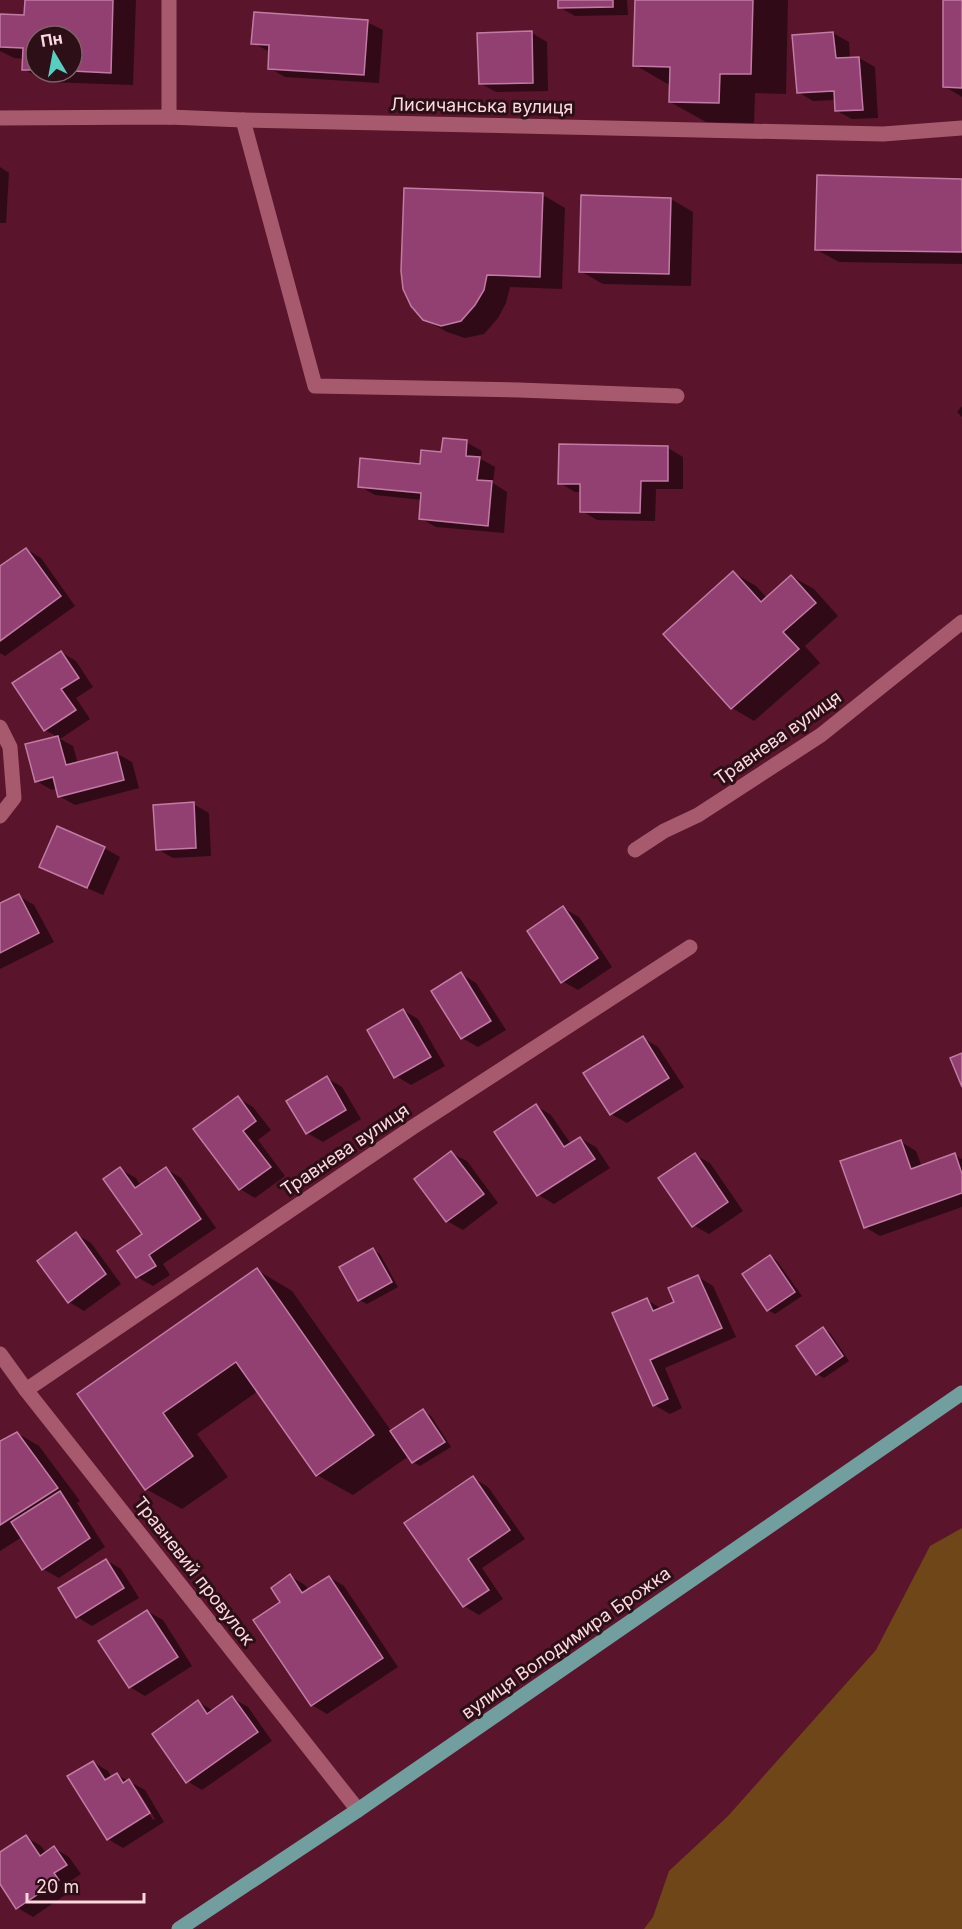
<svg xmlns="http://www.w3.org/2000/svg" width="962" height="1929" viewBox="0 0 962 1929" font-family="Inter,sans-serif">
<style>
.green{fill:#6f4617}
.shadow{fill:#0007;fill-rule:evenodd}
.building{fill:#924072;stroke:#c27ba4;stroke-width:1.5}
.lines{fill:none;stroke-linecap:round;stroke-linejoin:round}
.minor{stroke:#a75a6d;stroke-width:15}
.major{stroke:#719e9e;stroke-width:15}
.labels{text-anchor:middle;stroke-width:6;stroke-linejoin:round;paint-order:stroke}
.street-label{font-size:18px;fill:#fcd8df;stroke:#2d0f17}
</style>
<rect width="100%" height="100%" fill="#5a142c"/>
<polygon class="green" points="962,1528 962,1929 644,1929 653,1917 669,1871 728,1816 876,1650 930,1546"/>
<g class="shadow">
<path d="M 26,0 L 136,0 L 133,85 L 46,82 L 24,69 L 24,59 L 14,58 L 0,51 L 0,15 L 26,16 ZM 36,36 L 72,36 L 72,72 L 36,72 Z"/>
<polygon points="559,0 627,0 628,15 575,16 559,7"/>
<polygon points="636,0 788,0 786,94 755,93 754,123 706,122 670,102 671,86 635,65"/>
<polygon points="945,0 962,0 962,97 944,86"/>
<polygon points="367,22 383,30 379,83 285,77 269,68 270,52 253,43"/>
<polygon points="532,33 547,42 548,91 496,92 480,83"/>
<polygon points="833,33 849,42 850,59 859,58 875,67 878,118 852,119 837,111 836,100 813,101 798,92"/>
<polygon points="0,167 9,173 6,223 0,223"/>
<polygon points="962,180 962,264 839,262 817,250"/>
<polygon points="543,195 565,208 562,289 510,287 506,303 498,318 484,334 465,338 447,332 424,319"/>
<polygon points="671,199 693,212 691,286 603,284 580,271"/>
<polygon points="962,406 962,417 957,412"/>
<polygon points="466,442 482,451 481,459 495,467 493,483 507,492 504,533 436,527 420,518 422,500 375,495 359,486 421,465"/>
<polygon points="668,448 683,457 683,489 656,489 655,521 597,520 582,511 582,492 575,492 560,483"/>
<polygon points="26,549 41,558 75,606 5,656 0,653 0,568"/>
<polygon points="734,573 756,586 767,598 791,576 814,589 838,616 805,646 820,663 754,721 732,708 665,634"/>
<polygon points="61,652 76,661 93,687 76,698 90,719 60,739 73,746 78,764 116,753 132,762 139,788 75,805 59,796 57,788 52,790 36,781 58,737 45,730"/>
<polygon points="193,804 209,813 211,856 173,858 157,849"/>
<polygon points="104,848 120,857 103,895 57,875 41,867"/>
<polygon points="19,896 34,905 54,942 0,969 0,901 4,903"/>
<polygon points="563,908 579,917 612,967 578,990 562,981"/>
<polygon points="461,974 476,983 506,1030 478,1047 462,1038"/>
<polygon points="403,1010 418,1019 445,1066 411,1085 396,1076"/>
<polygon points="643,1038 658,1047 684,1087 627,1123 611,1114"/>
<polygon points="327,1078 342,1087 361,1119 323,1142 307,1133"/>
<polygon points="238,1098 253,1107 271,1130 258,1140 285,1176 255,1198 240,1189"/>
<polygon points="536,1106 551,1115 571,1144 580,1138 596,1147 610,1168 554,1204 539,1195 496,1132"/>
<polygon points="901,1142 916,1151 922,1167 955,1155 962,1159 962,1207 880,1236 865,1227"/>
<polygon points="451,1153 467,1161 498,1203 463,1230 447,1221"/>
<polygon points="695,1155 710,1163 743,1211 709,1234 693,1225"/>
<polygon points="120,1169 136,1178 141,1186 166,1169 181,1178 216,1228 163,1264 170,1275 153,1286 137,1277 120,1251 144,1235"/>
<polygon points="76,1234 91,1243 121,1284 84,1311 69,1302"/>
<polygon points="373,1250 380,1254 398,1287 367,1304 359,1300"/>
<polygon points="770,1256 777,1261 802,1296 775,1314 768,1310"/>
<polygon points="257,1270 292,1291 392,1432 423,1411 431,1416 451,1447 420,1466 413,1462 409,1456 353,1495 317,1475 258,1391 197,1434 228,1477 182,1509 146,1489 79,1394"/>
<polygon points="698,1277 713,1286 736,1337 665,1368 682,1408 670,1414 654,1405 614,1314 647,1300 662,1309 676,1303"/>
<polygon points="823,1329 830,1333 849,1361 824,1378 817,1374"/>
<polygon points="17,1433 39,1446 80,1501 77,1503 105,1547 59,1578 43,1569 22,1537 0,1551 0,1443"/>
<polygon points="473,1478 488,1487 525,1539 482,1568 503,1599 479,1615 464,1606"/>
<polygon points="106,1560 121,1569 139,1598 92,1626 77,1617"/>
<polygon points="290,1576 305,1585 309,1590 329,1577 344,1586 398,1667 327,1714 312,1705 282,1602"/>
<polygon points="147,1611 163,1620 192,1666 145,1696 130,1687"/>
<polygon points="232,1698 248,1707 272,1741 202,1790 187,1781 198,1702 214,1711"/>
<path d="M 93,1762 L 108,1771 L 112,1778 L 117,1775 L 145,1790 L 164,1822 L 123,1848 L 108,1839 ZM 133,1789 L 137,1789 L 155,1819 L 153,1820 Z"/>
<polygon points="26,1837 41,1846 46,1853 54,1848 69,1857 81,1874 69,1882 74,1889 33,1917 18,1908 0,1881 0,1854"/>
</g>
<g class="building">
<polygon points="25,0 113,0 111,73 72,71 72,36 36,36 36,70 22,70 23,48 0,47 0,14 24,15"/>
<polygon points="558,0 613,0 613,7 558,8"/>
<polygon points="635,0 753,0 751,74 720,74 719,103 669,102 670,67 633,66"/>
<polygon points="943,0 962,0 962,88 943,87"/>
<polygon points="254,12 368,20 364,75 268,69 269,45 251,44"/>
<polygon points="532,31 533,83 479,84 477,33"/>
<polygon points="833,32 836,58 859,57 863,110 835,111 834,91 797,93 792,35"/>
<polygon points="817,175 962,179 962,252 815,250"/>
<polygon points="404,188 543,193 540,277 487,275 484,290 475,305 461,321 441,326 423,320 411,306 403,289 401,271"/>
<polygon points="581,195 671,198 669,274 579,272"/>
<polygon points="443,438 467,440 466,456 480,457 477,480 492,481 488,526 419,519 421,493 358,487 360,458 420,464 421,450 441,452"/>
<polygon points="559,444 668,446 668,481 641,481 640,513 580,512 580,484 558,484"/>
<polygon points="26,548 61,596 0,641 0,566"/>
<polygon points="733,571 761,602 791,575 816,603 783,632 799,649 731,709 663,634"/>
<polygon points="61,651 79,678 61,689 76,710 44,731 12,683"/>
<polygon points="58,736 66,765 117,752 124,780 58,797 53,777 35,782 25,744"/>
<polygon points="194,802 196,848 156,850 153,805"/>
<polygon points="57,826 105,847 87,888 39,867"/>
<polygon points="19,894 39,933 0,953 0,903"/>
<polygon points="563,906 598,958 561,983 527,931"/>
<polygon points="461,972 491,1021 461,1039 431,991"/>
<polygon points="403,1009 431,1057 394,1078 367,1030"/>
<polygon points="643,1036 669,1078 610,1115 583,1073"/>
<polygon points="962,1053 962,1087 950,1058"/>
<polygon points="327,1076 346,1110 306,1134 286,1101"/>
<polygon points="238,1096 256,1121 243,1131 271,1167 239,1190 193,1129"/>
<polygon points="536,1104 564,1147 580,1137 595,1159 537,1196 494,1132"/>
<polygon points="901,1140 911,1169 955,1153 962,1174 962,1193 864,1228 840,1161"/>
<polygon points="451,1151 484,1194 446,1222 414,1179"/>
<polygon points="695,1153 728,1202 692,1227 658,1178"/>
<polygon points="120,1167 135,1188 166,1167 201,1219 149,1255 156,1266 136,1278 117,1251 142,1234 103,1179"/>
<polygon points="76,1232 106,1274 68,1303 37,1261"/>
<polygon points="373,1248 392,1282 358,1301 339,1267"/>
<polygon points="770,1255 795,1292 767,1311 742,1274"/>
<polygon points="257,1268 374,1435 316,1476 236,1362 163,1413 193,1456 145,1490 77,1394"/>
<polygon points="698,1275 722,1328 650,1360 668,1399 653,1406 612,1313 647,1298 653,1311 674,1302 668,1288"/>
<polygon points="823,1327 843,1356 816,1375 796,1346"/>
<polygon points="423,1409 445,1442 412,1463 390,1431"/>
<polygon points="17,1432 58,1488 0,1525 0,1441"/>
<polygon points="473,1476 510,1530 468,1559 489,1590 463,1607 404,1523"/>
<polygon points="60,1491 90,1538 42,1570 11,1522"/>
<polygon points="106,1559 124,1588 76,1618 58,1588"/>
<polygon points="290,1574 302,1593 329,1576 383,1658 311,1706 253,1620 280,1602 271,1588"/>
<polygon points="147,1610 178,1657 129,1688 98,1641"/>
<polygon points="232,1696 258,1732 186,1783 152,1734 198,1700 207,1714"/>
<polygon points="93,1761 105,1780 117,1773 123,1783 129,1779 150,1813 107,1840 67,1776"/>
<polygon points="26,1835 40,1856 54,1846 67,1865 54,1873 59,1880 16,1909 0,1884 0,1852"/>
</g>
<g class="lines">
<g class="minor">
<polyline points="169,0 169,117"/>
<polyline points="0,118 169,117 243,120 883,134 962,128"/>
<polyline points="243,120 315,386 519,390 677,396"/>
<polyline points="0,727 10,747 14,798 0,816"/>
<polyline points="635,850 664,831 698,815 821,735 962,622"/>
<polyline points="0,1354 26,1390 358,1810"/>
<polyline points="26,1390 413,1127 690,947"/>
</g>
<polyline class="major" points="179,1929 358,1810 962,1393"/>
</g>
<g class="labels">
<g class="street-label">
<text transform="translate(482 106) rotate(1)" y="6">Лисичанська вулиця</text>
<text transform="translate(778 738) rotate(-35)" y="6">Травнева вулиця</text>
<text transform="translate(345 1150) rotate(-34)" y="6">Травнева вулиця</text>
<text transform="translate(194 1571) rotate(52)" y="6">Травневий провулок</text>
<text transform="translate(566 1643) rotate(-35)" y="6">вулиця Володимира Брожка</text>
</g>
</g>
<g transform="translate(54 54) rotate(350)"><circle r="28" fill="#2d0f17" stroke="#805f67" stroke-width="1.5"/>
<path d="M0-4.5L10 22L0 15L-10 22Z" fill="#58cec0"/>
<text y="-9" font-size="16" font-weight="bold" text-anchor="middle" fill="#fcd8df">Пн</text>
</g>
<path d="M27 1893v9h117v-9" fill="none" stroke="#fcd8df" stroke-width="3"/>
<text x="36" y="1893" font-size="18" fill="#fcd8df" stroke="#2d0f17" stroke-width="4.5" paint-order="stroke">20 m</text>
</svg>
